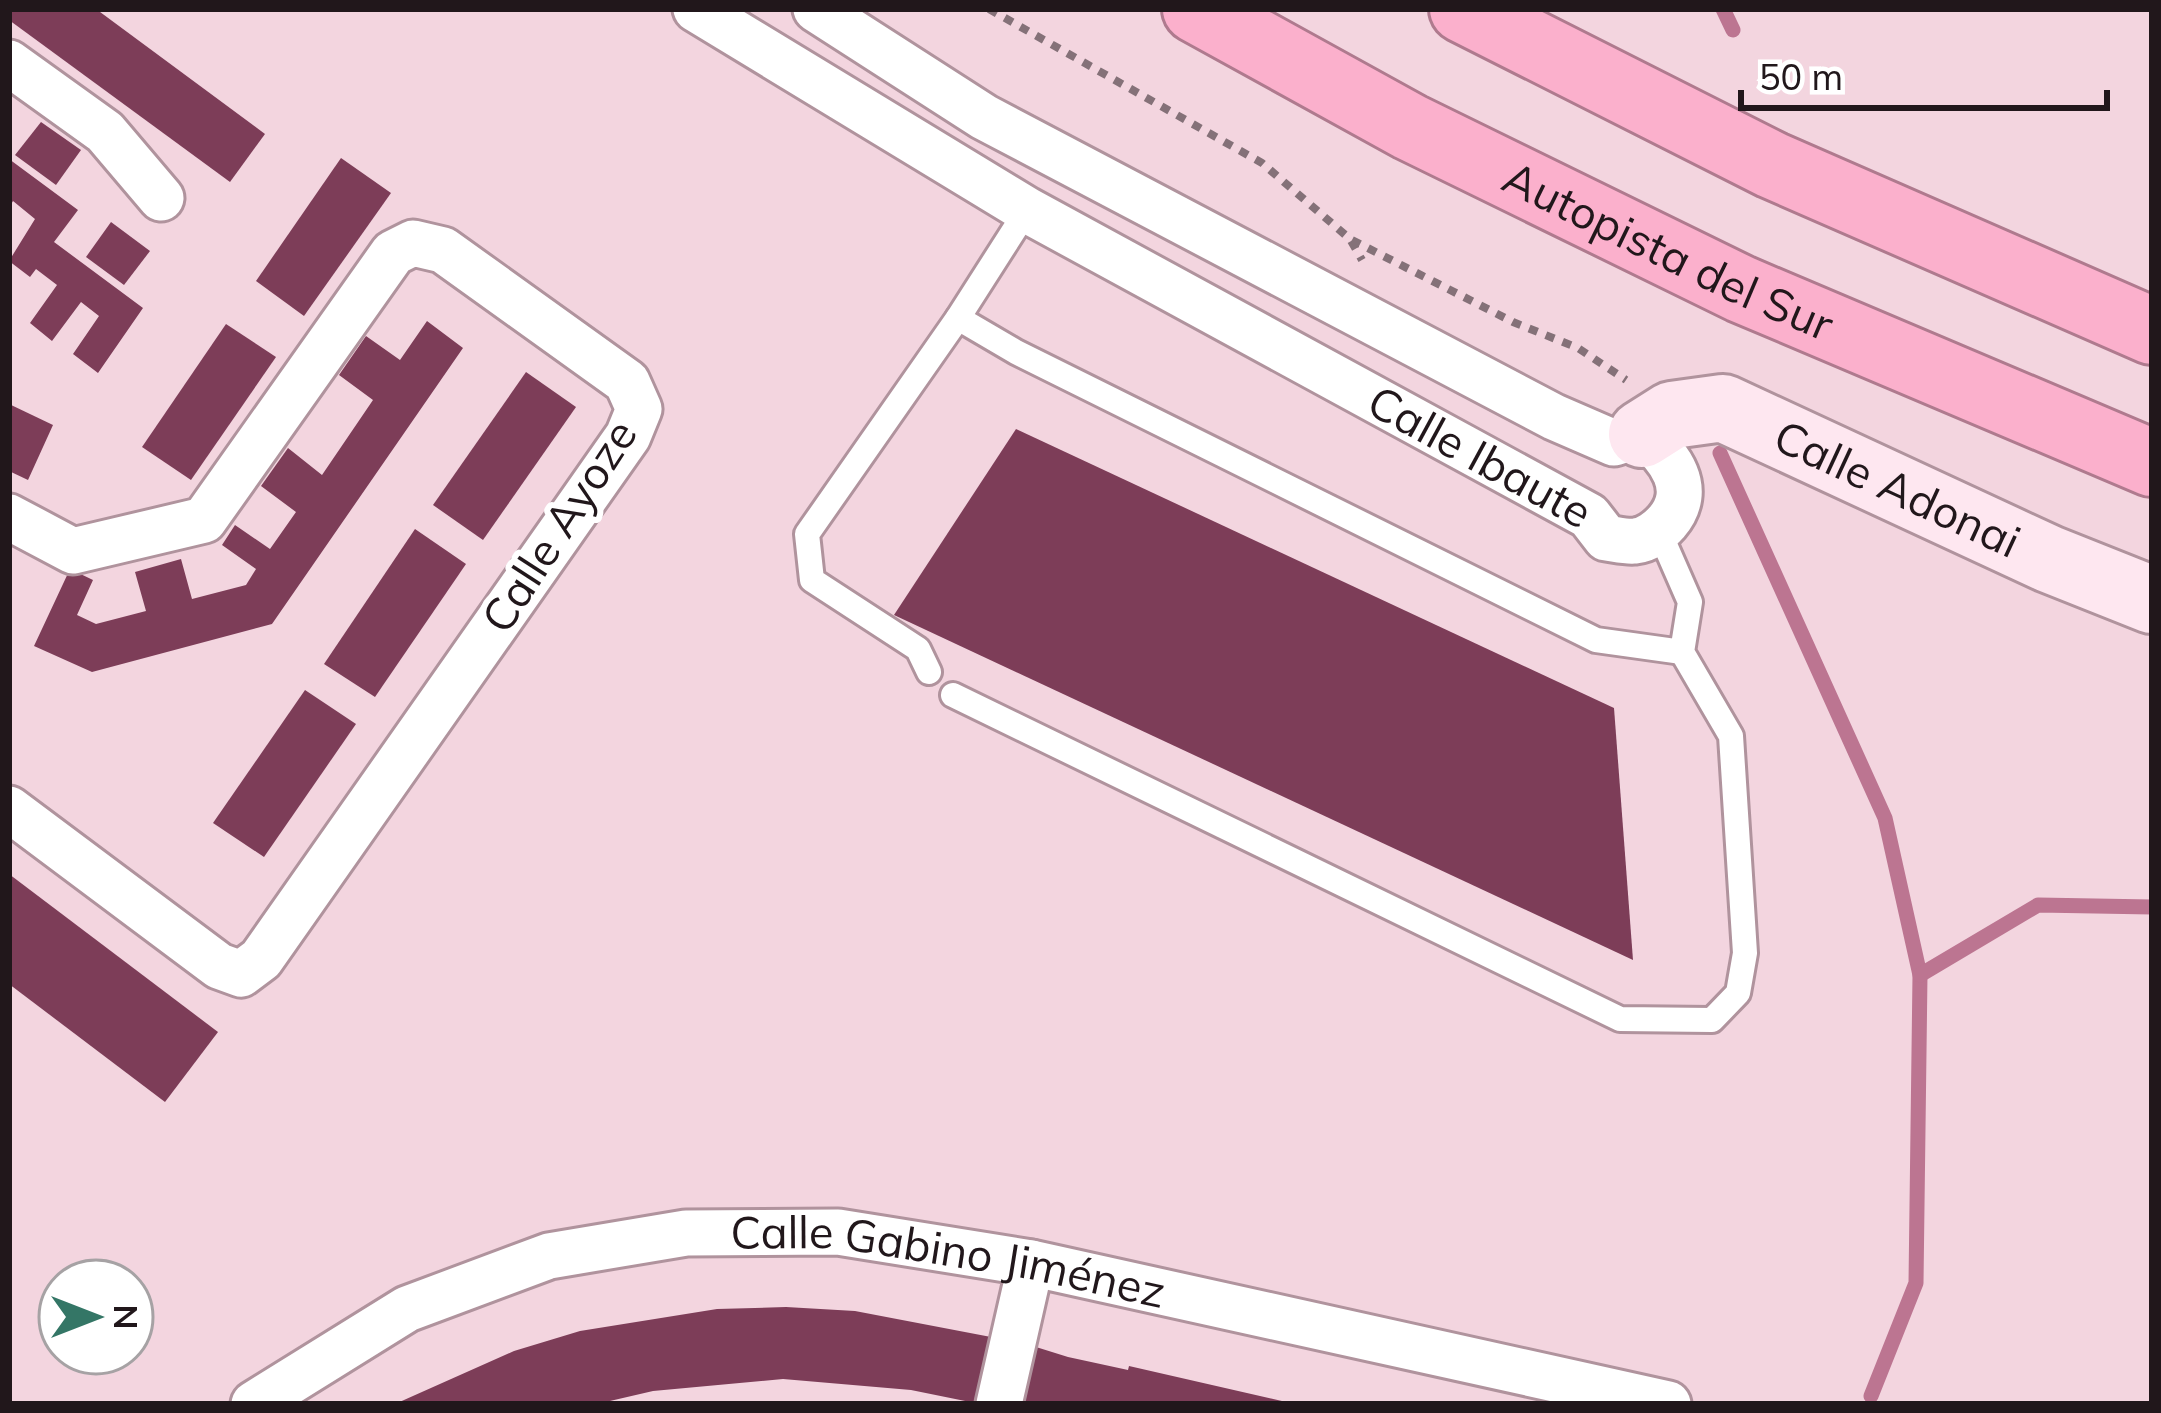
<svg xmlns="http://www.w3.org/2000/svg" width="2161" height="1413" viewBox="0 0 2161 1413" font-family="Mulish,sans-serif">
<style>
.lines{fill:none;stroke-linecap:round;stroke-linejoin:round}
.stream{stroke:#bc7591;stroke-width:15}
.building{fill:#7d3d58}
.lane-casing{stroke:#b0939d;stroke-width:30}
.street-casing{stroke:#b0939d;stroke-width:51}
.secondary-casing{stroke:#b0939d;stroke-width:72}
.highway-casing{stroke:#af7a8e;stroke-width:72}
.path{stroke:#847178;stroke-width:8;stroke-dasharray:9 9;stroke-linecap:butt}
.lane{stroke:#fff;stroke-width:24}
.street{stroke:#fff;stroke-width:45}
.secondary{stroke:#fee7f0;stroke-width:66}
.highway{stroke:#fbb0cc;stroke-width:66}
.labels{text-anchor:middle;stroke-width:12;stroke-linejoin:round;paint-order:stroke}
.street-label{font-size:45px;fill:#21171b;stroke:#fff}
</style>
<rect width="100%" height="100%" fill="#f3d5df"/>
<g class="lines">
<g class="stream">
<polyline points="1723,9 1733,30"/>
<polyline points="1720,453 1885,818 1920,975 1916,1283 1871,1396"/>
<polyline points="1920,975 2038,905 2152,907"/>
</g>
</g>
<g class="building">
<polygon points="9,9 96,9 265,134 230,182 9,20"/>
<polygon points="41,122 81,150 56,185 15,155"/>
<polygon points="341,158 391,193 304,316 256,281"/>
<polygon points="9,159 78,210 54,242 143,308 98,373 73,354 99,316 81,302 52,341 30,323 57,285 36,269 30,277 9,261 35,219 13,201 9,208"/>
<polygon points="111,222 150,251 124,285 86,257"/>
<polygon points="427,321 463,348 272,624 92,672 34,646 70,569 93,580 77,615 96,624 146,611 135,572 181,559 192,599 246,585 256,569 222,545 235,525 270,549 296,512 261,486 288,448 322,475 373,400 339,375 366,336 400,360"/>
<polygon points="226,324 276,357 191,480 142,447"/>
<polygon points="526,372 576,407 483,540 433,505"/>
<polygon points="9,404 53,425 28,480 9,471"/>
<polygon points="1016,429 1614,708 1633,960 894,615"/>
<polygon points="415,529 466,564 375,697 324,664"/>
<polygon points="305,690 356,724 264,857 213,823"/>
<polygon points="9,874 218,1032 165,1102 9,984"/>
<polygon points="786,1307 855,1311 991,1337 975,1403 911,1390 783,1379 653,1391 597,1404 395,1404 514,1351 580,1331 717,1309"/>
<polygon points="1036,1347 1068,1357 1128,1370 1129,1366 1295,1404 1024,1404"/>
</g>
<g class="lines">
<defs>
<g id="lane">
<polyline points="958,318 1016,352 1596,640 1682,652"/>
<polyline points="929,672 918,649 812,580 807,534 958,318 1027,210"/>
<polyline points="953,695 1620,1019 1712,1020 1738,993 1745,953 1731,736 1682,652 1690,602 1659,531"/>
</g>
<g id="street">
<path id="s1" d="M 696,9 L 1027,210 L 1589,516 L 1606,538 C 1615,539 1626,542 1635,541 C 1647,540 1659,531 1667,522 C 1695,489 1670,456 1642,434 L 1614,443 L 1554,417 L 984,117 L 816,9"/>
<polyline points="9,63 105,132 161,198"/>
<polyline points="9,517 73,551 204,520 393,253 413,243 443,250 627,382 639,409 628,436 261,959 241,974 219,966 9,809"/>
<path id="s2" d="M 254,1404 L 407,1309 L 549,1256 L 686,1233 L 838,1232 L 1031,1263 L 1668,1404"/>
<polyline points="999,1404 1031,1263"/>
</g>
<g id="secondary">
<path id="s3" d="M 1642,434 L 1672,415 L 1723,408 L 2049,559 L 2152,600"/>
</g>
<g id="highway">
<path id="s4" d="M 1196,9 L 1410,127 L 1741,289 L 2152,463"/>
<polyline points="1463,9 1772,165 2152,331"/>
</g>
</defs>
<use href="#lane" class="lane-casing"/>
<use href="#street" class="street-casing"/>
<use href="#secondary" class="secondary-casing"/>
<use href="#highway" class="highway-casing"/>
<g class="path">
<polyline points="989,9 1262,163 1350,239 1362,260"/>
<polyline points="1352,240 1513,322 1578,348 1626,380"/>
</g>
<use href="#lane" class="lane"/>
<use href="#street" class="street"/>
<use href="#secondary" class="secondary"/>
<use href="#highway" class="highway"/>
</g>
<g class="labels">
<g class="street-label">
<text dy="16" stroke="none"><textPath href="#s4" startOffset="531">Autopista del Sur</textPath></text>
<text dy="16" stroke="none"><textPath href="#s1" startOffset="903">Calle Ibaute</textPath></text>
<text dy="16" stroke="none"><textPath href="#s3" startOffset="279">Calle Adonai</textPath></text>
<text transform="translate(559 526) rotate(-57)" y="16">Calle Ayoze</text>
<text dy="16" stroke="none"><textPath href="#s2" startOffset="735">Calle Gabino Jiménez</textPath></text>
</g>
</g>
<rect width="2161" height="1413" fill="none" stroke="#21171b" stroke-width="24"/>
<g transform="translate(96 1317) rotate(90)"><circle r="57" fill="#ffffff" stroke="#a6a2a4" stroke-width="3"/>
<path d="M0-9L21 45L0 30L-21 45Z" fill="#347666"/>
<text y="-18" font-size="33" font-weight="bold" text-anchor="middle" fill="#21171b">N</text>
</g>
<path d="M1741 90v18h366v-18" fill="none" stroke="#21171b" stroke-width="6"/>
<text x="1759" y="90" font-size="36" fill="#21171b" stroke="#ffffff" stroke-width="9" paint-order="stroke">50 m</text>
</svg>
